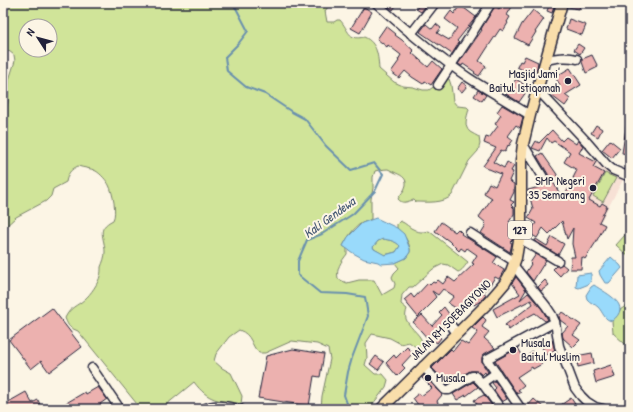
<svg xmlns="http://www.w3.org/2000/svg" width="633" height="412" viewBox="0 0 633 412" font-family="'Patrick Hand',sans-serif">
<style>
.built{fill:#f7e1d5}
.green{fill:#d0e499;stroke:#79836a;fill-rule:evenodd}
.water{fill:#99dafb;stroke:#6990ae;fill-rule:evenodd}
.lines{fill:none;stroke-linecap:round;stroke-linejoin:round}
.stream{stroke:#6990ae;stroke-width:2}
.building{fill:#ecb1af;stroke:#22223b}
.minor-casing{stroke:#22223b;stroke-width:11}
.major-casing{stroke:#22223b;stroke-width:13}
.minor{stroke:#fcf5e5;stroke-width:8}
.major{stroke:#f9deab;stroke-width:10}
.poi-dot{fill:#22223b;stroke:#fcf5e5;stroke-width:1.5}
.labels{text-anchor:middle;stroke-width:4;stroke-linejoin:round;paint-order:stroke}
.shield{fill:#fcf5e5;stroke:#63616e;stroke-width:1}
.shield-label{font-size:11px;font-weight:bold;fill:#22223b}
.poi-label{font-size:12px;fill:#22223b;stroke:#fcf5e5;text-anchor:end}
.street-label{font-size:12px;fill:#22223b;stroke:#fcf5e5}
.water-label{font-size:13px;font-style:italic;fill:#465975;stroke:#fcf5e5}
</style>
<rect width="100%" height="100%" fill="#fcf5e5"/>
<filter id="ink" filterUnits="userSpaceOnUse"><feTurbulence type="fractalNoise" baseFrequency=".025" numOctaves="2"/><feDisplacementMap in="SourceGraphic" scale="8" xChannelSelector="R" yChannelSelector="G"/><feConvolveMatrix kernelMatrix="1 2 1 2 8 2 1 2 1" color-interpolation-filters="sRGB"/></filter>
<g filter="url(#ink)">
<polygon class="built" points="585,155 625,176 601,221 561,199"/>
<g class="green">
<path d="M 12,3 L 331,3 L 325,11 L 327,22 L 334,22 L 337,20 L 340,20 C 349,30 348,41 364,37 C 378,43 378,57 379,69 L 394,82 L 403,86 L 413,87 L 423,90 L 429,90 L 445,79 L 449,79 L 451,85 L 453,101 L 457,106 L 467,107 L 469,109 C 467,117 463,126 470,132 C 473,134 476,135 479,137 L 480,144 L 478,151 L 469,161 L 452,195 C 444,204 427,202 416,202 L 414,200 C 407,201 403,205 398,199 C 400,194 405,191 406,185 C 407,177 400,175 394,172 C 392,171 390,170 388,169 C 384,169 379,170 375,171 L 373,177 L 373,188 L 371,199 L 371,219 C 368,221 365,221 362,223 C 354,227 347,238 343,246 L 347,248 L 347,254 C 341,262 336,268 338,279 L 347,283 L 359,280 L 374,280 L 382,295 L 394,288 L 395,284 L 392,277 L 394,273 L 399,268 L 395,263 L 406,258 L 410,252 C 411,243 403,234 397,228 L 397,224 L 400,221 C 406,223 409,228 415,230 C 419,233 425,232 429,231 L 468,262 C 465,266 462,271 458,272 L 448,265 L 443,264 L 433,269 L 413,287 L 409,287 L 402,295 L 401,304 L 407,309 C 406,312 405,316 406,319 C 410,330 424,335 423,348 L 420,350 L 409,342 L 401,344 L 390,338 L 372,334 L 366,343 L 367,358 L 365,365 L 375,374 L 383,374 L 388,380 L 386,387 L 369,409 L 321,409 L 322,396 L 330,359 L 328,349 L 317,344 L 292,341 L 265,353 L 259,353 C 250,345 253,335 239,330 L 229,337 L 216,354 L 214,361 L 222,368 L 231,373 L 242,396 L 241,404 C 219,401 208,401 194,382 L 161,409 L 141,409 L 78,331 C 69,327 69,328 65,318 C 71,306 76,307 85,299 C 90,295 99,282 100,276 C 101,273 101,270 101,267 C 103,262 105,257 105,252 C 105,237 95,229 113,220 C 117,213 113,193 109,185 C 107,181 101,174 96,171 C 91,168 83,168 78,166 C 70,170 68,173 66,182 L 53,189 L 51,196 L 46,201 L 16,217 L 3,229 L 3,121 L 8,102 L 9,80 L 15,61 L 14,55 L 9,51 L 3,52 L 3,14 L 9,5 ZM 26,26 L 50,26 L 50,50 L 26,50 Z"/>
<polygon points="605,173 616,178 603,202 593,196"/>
<polygon points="630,223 630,258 616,245 625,235"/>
<path d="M 383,239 C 389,240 396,241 400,246 L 396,252 L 384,255 L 374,249 L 373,247 L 378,241 Z"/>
<polygon points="630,303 630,346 625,344 613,333 612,321 614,319 620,310"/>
</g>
<g class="water">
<path d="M 376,218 L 397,228 L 404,234 L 410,249 L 410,252 L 406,258 L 395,263 L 381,264 L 378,262 L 364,259 L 353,253 L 343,246 L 348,237 L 362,223 ZM 383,239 C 389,240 396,241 400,246 L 396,252 L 385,255 L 374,249 L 373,247 L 378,241 Z"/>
<polygon points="611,257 620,265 622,268 609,283 605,283 600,275 599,271"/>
<polygon points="591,273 591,280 589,284 579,288 576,287 577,275"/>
<path d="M 594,285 C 607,294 633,305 612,321 C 604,320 603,312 598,307 C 595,304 590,303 587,299 L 586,295 L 591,287 Z"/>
</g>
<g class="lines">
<polyline class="stream" points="230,3 236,8 248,31 238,44 225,57 227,71 246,87 265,94 292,112 305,119 326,146 351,170 374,163 383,174 375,191 353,214 322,234 307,240 298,261 298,275 320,293 347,294 365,297 368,316 352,358 348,372 344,395 349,409"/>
</g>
<g class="building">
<polygon points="384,3 398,3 393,10"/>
<polygon points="421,3 428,3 421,12 416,9"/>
<polygon points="502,3 510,3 513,5 507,15 510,17 507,22 508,23 503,31 500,29 486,50 479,61 486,66 479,76 474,73 475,72 463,64 462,66 458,64 482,30 481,29 495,6 499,9"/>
<polygon points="550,3 555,3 552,13 547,11"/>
<polygon points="568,3 581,3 579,9 568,7"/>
<polygon points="460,5 476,17 457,41 459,43 452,54 420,32 426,24 432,29 436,24 441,28 437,33 449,40 457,28 445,19 451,11 454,14"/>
<polygon points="364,7 372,12 360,33 351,28"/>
<polygon points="533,10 544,19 535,32 536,32 528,45 515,38 522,24"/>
<polygon points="569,19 586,25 582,35 566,29"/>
<polygon points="386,26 396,34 395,35 402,40 414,51 412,53 428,67 433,61 442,69 431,85 425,81 423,84 412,77 405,71 399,78 391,72 399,61 398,60 401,55 388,45 387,47 377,39"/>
<polygon points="578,44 584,48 580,54 574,50"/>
<polygon points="592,55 598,67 586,73 582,62 582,59"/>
<polygon points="525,56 538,62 537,68 532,75 517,67 520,61 522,62"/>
<polygon points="570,68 581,85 565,95 570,99 565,106 552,96 560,85 555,77"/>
<polygon points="516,79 529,88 519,102 506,94"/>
<polygon points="462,82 467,86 462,92 457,89"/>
<polygon points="478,90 486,95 482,101 474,96"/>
<polygon points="502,105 523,117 520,128 516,125 508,136 513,140 509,146 508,145 505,152 501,150 493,162 504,168 507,162 514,166 511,171 513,172 509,181 514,184 514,192 510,200 514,202 511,205 514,208 514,214 509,222 514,225 513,239 510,242 512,243 510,252 481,233 486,225 485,224 486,223 479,217 492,198 484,193 489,183 495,186 501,174 489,169 488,169 483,166 496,148 484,143 486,137 489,138 498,126 495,124 501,115 497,112"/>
<polygon points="627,122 630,122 630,151 629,151 628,154 622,153"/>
<polygon points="596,125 602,129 598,137 591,133"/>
<polygon points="552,130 562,141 566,137 576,144 578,140 583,146 579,153 596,162 593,167 604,173 589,200 600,206 602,203 607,206 599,222 605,225 596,242 585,259 582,257 581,269 570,269 571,257 575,257 572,244 573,228 567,239 562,221 549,234 543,228 537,238 529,233 536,223 528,218 533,209 528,190 543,186 540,183 546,181 548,177 548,174 537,156 542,153 556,173 559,178 553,182 563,199 574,178 573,178 577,170 564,162 570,152 554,141 551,143 547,138 540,151 532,148 536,141 539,143"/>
<polygon points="610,140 620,148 612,158 602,150"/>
<polygon points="441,222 455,232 458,229 462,233 461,234 497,257 493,263 504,270 499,279 495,277 490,285 490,284 484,292 486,295 481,301 474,305 469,298 460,311 448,303 454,296 443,289 438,295 432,291 436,297 431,302 432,303 418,317 404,300 411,294 414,298 428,283 430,285 433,282 435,283 438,280 443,284 448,277 455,282 474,264 472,263 477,255 467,248 465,251 461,248 459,251 449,241 435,231"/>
<polygon points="552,237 564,244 558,255 535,241 536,239 547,246"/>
<polygon points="536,254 546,260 533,281 526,272 531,264 530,263"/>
<polygon points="562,264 567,268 560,276 553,269 556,266 558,266"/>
<polygon points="516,277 526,290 520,300 528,293 542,309 548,320 545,321 535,313 524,319 509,330 505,325 533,304 531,300 497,317 493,309 520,294 512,283"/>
<polygon points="545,280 549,285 541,291 538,287"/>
<polygon points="444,307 452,318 448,318 444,321 444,324 445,327 438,335 441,338 437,343 431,339 429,340 413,322 422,315 432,326 442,315 439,312"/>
<polygon points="52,308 82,347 49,372 41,361 31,369 9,340"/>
<polygon points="562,312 581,325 573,335 580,340 573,347 563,338 562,333 568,326 560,320 559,316"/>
<polygon points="483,317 486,320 482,327 489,332 484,338 495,348 484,354 482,357 482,363 488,372 486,374 485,372 482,375 477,371 470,371 447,384 432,368 451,349 453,351 461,341 468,345 478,332 472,328"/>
<polygon points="552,340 555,351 546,355 541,345"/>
<polygon points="407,347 413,353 402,365 405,368 397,376 386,363 394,355 396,358"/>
<polygon points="518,348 524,358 532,351 542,364 533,369 532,367 517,377 524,385 518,390 521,392 517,394 495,361"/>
<polygon points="293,349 324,354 320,377 314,376 309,406 258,398 266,356"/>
<polygon points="592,353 594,363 578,367 576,356"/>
<polygon points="376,356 384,362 378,370 370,364"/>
<polygon points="611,365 615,377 596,383 593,371"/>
<polygon points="424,375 442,395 437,401 441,409 421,409 413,398 419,393 421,396 432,388 422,378"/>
<polygon points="495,381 507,399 502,402 494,390 496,388 492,383"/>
<polygon points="473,382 478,387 466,396 466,395 457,400 453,394"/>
<polygon points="98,387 107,399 100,404 103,409 56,409 85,392 86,394"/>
<polygon points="26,392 32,403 38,400 42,409 3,409 3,405"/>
<polygon points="484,395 493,407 491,409 484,409 481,405 478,406 474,400"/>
<polygon points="571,398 578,409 555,409"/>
<polygon points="534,399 545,409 526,409 526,408"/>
</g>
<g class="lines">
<defs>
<g id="minor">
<path d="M 376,3 C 406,30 436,56 469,78 C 489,91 510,103 530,115"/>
<polyline points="411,34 435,3"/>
<path d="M 546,60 C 556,58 566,56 577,59"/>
<polyline points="438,85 469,38 491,3"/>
<polyline points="537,89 587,142 607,165 613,170 630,177"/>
<polyline points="523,144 543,177"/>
<polyline points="470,233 515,262"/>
<polyline points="519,238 558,261"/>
<polyline points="514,266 546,306 552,315 555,322 559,346 575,388 581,396 587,402 595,407 603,409"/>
<polyline points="449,323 457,333"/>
<polyline points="423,366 445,390 449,390 472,376 475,376 482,383 496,373"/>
<polyline points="92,368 120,409"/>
<polyline points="482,383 501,409"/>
<path d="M 204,409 C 215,403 228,407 240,409"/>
<polyline points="521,409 487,360 487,359 555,322"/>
</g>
<polyline id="major" points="381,409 486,305 505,283 510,274 516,258 521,228 521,161 523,144 530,115 562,3"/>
</defs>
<use href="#minor" class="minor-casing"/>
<use href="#major" class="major-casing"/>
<use href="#minor" class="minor"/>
<use href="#major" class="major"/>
</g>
</g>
<g class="poi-dot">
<circle cx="568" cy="81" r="4"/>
<circle cx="593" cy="188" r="4"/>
<circle cx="513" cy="350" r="4"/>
<circle cx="428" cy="378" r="4"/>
</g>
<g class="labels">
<rect class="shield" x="508" y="221" width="24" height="18" rx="3"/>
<g class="shield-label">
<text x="520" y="234">127</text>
</g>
<g class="poi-label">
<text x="560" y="78">Masjid Jami'<tspan x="560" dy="14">Baitul Istiqomah</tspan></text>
<text x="585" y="185">SMP Negeri<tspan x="585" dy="14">35 Semarang</tspan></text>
<text x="521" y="347" text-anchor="start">Musala<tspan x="521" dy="14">Baitul Muslim</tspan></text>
<text x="436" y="382" text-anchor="start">Musala</text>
</g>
<g class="street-label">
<text transform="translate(451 320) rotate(-45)" y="4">JALAN RM SOEBAGIYONO</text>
</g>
<g class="water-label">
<text transform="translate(329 217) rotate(-36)" y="5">Kali Gendewa</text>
</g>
</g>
<rect width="633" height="412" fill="none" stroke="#fcf5e5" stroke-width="16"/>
<rect x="8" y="8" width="617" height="396" fill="none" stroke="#22223b" stroke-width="1.5" filter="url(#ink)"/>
<g transform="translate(38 38) rotate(306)"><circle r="19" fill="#fcf5e5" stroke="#a5a1a1"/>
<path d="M0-3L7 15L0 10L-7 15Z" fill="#22223b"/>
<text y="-6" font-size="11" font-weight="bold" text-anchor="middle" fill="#22223b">N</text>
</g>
</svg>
